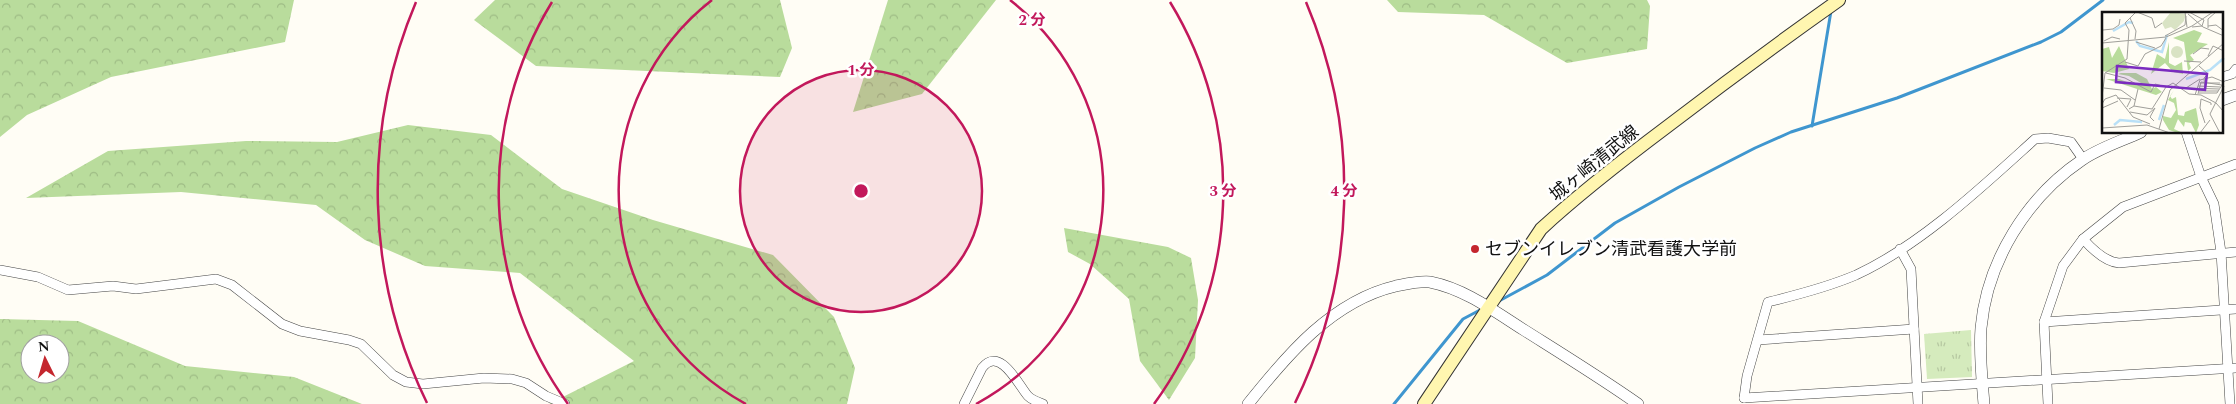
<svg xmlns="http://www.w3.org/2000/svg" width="2236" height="404" viewBox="0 0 2236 404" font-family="Spectral,'Noto Sans JP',serif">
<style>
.grass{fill:url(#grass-tufts)}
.forest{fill:url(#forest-crowns);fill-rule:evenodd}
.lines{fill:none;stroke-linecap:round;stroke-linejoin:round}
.stream{stroke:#3f96cf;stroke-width:3}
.minor-casing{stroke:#444;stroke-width:10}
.tertiary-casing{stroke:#444;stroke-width:12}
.secondary-casing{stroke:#333;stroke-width:14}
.minor{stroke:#fff;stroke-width:9}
.tertiary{stroke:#fff;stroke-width:11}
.secondary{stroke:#fff6b0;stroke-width:12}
.ring{fill:none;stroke:#c2185b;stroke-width:2.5}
.poi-dot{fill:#c4262e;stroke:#fff;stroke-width:2}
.labels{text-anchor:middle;stroke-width:5;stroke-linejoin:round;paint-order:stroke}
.street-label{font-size:18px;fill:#111;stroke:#fff}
.poi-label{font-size:18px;fill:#111;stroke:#fff;text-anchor:start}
.inset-river{fill:none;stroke:#b9e0f7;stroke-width:2.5}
.inset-road{fill:none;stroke:#a09f9a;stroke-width:1}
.view{fill:#7b2cbf;fill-opacity:0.15;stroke:#7b2cbf;stroke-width:2.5}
.inset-edge{fill:none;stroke:#111;stroke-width:2.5}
.centre{fill:#c2185b;stroke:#fff;stroke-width:2.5}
.ring-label{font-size:15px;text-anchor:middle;font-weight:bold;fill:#c2185b;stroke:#fff;stroke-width:5;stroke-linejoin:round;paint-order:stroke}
</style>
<defs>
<pattern id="grass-tufts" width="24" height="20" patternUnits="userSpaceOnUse" patternTransform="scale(1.25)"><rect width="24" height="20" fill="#d5ebbd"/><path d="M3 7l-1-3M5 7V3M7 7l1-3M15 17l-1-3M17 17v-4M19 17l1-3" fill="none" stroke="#b6c8a1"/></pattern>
<pattern id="forest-crowns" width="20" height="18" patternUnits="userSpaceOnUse" patternTransform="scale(1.25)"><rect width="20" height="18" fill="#b9dc9c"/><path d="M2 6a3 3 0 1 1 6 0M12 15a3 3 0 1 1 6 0" fill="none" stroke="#9ebc85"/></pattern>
</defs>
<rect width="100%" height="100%" fill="#fffdf5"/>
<polygon class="grass" points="1971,330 1972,377 1927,379 1924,334"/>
<g class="forest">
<polygon points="0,0 294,0 285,42 111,77 27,115 0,137"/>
<polygon points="495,0 780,0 792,48 780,77 536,66 474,20"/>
<polygon points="888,0 996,0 922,94 853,112"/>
<polygon points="1387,0 1647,0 1650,6 1647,49 1567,63 1484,15 1398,12"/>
<polygon points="408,125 491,135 562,189 653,220 773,255 834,317 855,368 847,404 549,404 634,361 520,273 425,266 365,240 316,205 181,192 26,198 108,151 246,141 337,142"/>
<polygon points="1064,228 1168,247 1191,258 1198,300 1195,358 1169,400 1140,361 1129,299 1090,264 1068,252"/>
<path d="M 0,319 L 78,321 L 185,366 L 294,377 L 362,404 L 0,404 ZM 30,344 L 60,344 L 60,374 L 30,374 Z"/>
</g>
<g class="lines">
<g class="stream">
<polyline points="1812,126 1831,11"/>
<polyline points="1499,301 1547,275 1615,223 1679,187 1755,148 1791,132 1897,98 2041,42 2061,32 2103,0"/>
<polyline points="1394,404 1463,319 1480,310"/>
</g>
<defs>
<g id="minor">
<polyline points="2222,77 2232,74 2236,69"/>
<polyline points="2186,132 2201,177 2214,204 2221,252 2230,404"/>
<path d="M 2083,239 C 2092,249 2105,262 2119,263 L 2236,252"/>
<polyline points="1900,249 1911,269 1918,404"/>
<polyline points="0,270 38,277 68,290 113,286 136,289 216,279 232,285 282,324 300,331 349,340 361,344 393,375 406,382 423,384 484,378 512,379 526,383 546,396 565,404"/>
<polyline points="2044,322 2236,309"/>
<polyline points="1758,340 1914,329"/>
<polyline points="1744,398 2236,368"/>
<path d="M 1744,398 L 1747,376 L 1768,302 C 1797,295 1828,287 1856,275 C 1921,245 1983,186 2035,139 L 2048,138 L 2071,142 L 2083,159"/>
<path d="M 964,404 L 982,368 C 1000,345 1019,386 1028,396 C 1032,400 1038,402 1043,404"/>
<polyline points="2048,404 2044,322 2063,266 2083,239 2123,207 2236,164"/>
</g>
<g id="tertiary">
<polyline points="2222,100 2236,95"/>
<path d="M 1248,404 C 1287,355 1332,301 1396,286 C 1406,284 1419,281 1430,282 C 1465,289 1494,311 1524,330 C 1562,354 1601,378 1638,404"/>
<path d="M 1984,404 C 1982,379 1979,353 1981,328 C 1987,261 2027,197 2082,160 C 2099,148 2122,141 2141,132"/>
</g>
<path id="secondary" d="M 1424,404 L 1541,229 C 1581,192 1624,159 1668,126 C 1724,83 1781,41 1839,0"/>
</defs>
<use href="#minor" class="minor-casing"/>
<use href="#tertiary" class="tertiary-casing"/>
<use href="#secondary" class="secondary-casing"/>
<use href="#minor" class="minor"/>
<use href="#tertiary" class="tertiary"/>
<use href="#secondary" class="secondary"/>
</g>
<circle cx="861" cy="191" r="121" fill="#c2185b" fill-opacity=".12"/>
<g class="ring">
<circle cx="861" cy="191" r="121"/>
<path d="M746 404A242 242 0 0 1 712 0M1010 0A242 242 0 0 1 976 404"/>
<path d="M568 404A362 362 0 0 1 552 2M1170 2A362 362 0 0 1 1154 404"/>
<path d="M427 403A483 483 0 0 1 416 2M1306 2A483 483 0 0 1 1295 403"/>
</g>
<circle class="poi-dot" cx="1475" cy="249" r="5"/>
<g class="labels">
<g class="street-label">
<text transform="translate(1594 163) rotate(-39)" y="6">城ヶ崎清武線</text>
</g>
<g class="poi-label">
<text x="1485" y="255">セブンイレブン清武看護大学前</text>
</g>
</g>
<g transform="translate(2102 12)">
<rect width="121" height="121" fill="#fffdf5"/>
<path d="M 92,18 L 100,21 L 95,30 L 106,32 L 88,43 L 92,48 L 87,51 L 89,56 L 86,59 L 82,30 L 71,26 ZM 67,30 L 67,51 L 73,54 L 80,50 L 81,62 L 71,60 L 63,51 L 49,62 L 55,42 L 63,47 ZM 17,34 L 27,57 L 12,61 L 0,59 L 0,37 L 7,35 L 10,46 ZM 19,61 L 34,61 L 45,67 L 50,77 L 54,75 L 60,80 L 54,83 L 4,67 L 17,67 L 33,73 L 39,71 L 27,64 L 16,62 ZM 72,78 L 68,84 L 70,87 L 74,85 L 76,103 L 82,104 L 83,100 L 94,96 L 97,113 L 94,121 L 89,111 L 83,110 L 82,115 L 76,107 L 72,117 L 81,121 L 76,121 L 67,118 L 61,108 L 61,104 L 69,106 L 74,98 L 72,91 L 66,88 Z" fill="#b9dc9c"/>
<path d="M 69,0 L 84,2 L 82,9 L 73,18 L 69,15 L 63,17 L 60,11 ZM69 40a6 6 0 1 1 12 0a6 6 0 1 1-12 0Z" fill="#d9e3c4"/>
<path class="inset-river" d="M 11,19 L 27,10 L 31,11M 34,29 L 38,34 L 60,40 L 65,23M 84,67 L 108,58 L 122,46M 57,108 L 62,93M 12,113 L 18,108 L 40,110"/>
<path class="inset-road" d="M 35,0 L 50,6 L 53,16 L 60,11M 83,0 L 85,15M 87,0 L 102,8 L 100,14 L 90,15M 86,2 L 101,15 L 122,24M 28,6 L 34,19 L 33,27M 106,14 L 114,13 L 122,19M 106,16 L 106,7 L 114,0M 1,18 L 11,17 L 17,13 L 18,7M 63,24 L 83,13 L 84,4M 2,29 L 10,25 L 18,27M 34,30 L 53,36M 0,31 L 64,25 L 90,14 L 111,0M 91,42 L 99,36 L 107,37M 106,44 L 111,34 L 122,39M 82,49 L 99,50M 23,50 L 36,54 L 43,42 L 59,34 L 64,26M 97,54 L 106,62 L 102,66 L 103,77M 4,61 L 23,66 L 49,80 L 53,72 L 64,75M 98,71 L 118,71M 96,74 L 118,75M 2,76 L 19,78 L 33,88M 84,76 L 117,77M 84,76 L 98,67M 96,79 L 116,79M 96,82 L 99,70 L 120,73 L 115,81 L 97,81M 93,83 L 98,68 L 110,65 L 122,70M 0,85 L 3,61 L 25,47 L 27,18 L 23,11 L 34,0M 15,86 L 29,87 L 25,95M 0,92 L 3,87 L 14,83 L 31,105 L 48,112M 32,94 L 36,77M 0,96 L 16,89M 27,97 L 32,94 L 50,97 L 64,75 L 71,71 L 87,82 L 99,83 L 114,91 L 122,100M 28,100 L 45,103 L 53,96 L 48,105 L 52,109M 103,111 L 98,96 L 99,87 L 109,91 L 109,93M 0,116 L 45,113 L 68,121M 57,117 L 68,78 L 122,31M 98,121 L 108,108M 118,121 L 108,102 L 122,74"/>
<path class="view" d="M 15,54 L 105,62 L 103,78 L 14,70 Z"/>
<rect width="121" height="121" class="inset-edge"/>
</g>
<circle cx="861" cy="191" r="8" class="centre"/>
<g class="ring-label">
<text x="1032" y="25">2 分</text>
<text x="861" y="75">1 分</text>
<text x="1223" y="196">3 分</text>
<text x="1344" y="196">4 分</text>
</g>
<g transform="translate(45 359) rotate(355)"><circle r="24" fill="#ffffff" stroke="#a0a0a0"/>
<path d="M0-4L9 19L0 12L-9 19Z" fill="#c4262e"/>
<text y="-8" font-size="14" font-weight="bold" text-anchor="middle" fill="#111111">N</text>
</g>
</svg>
